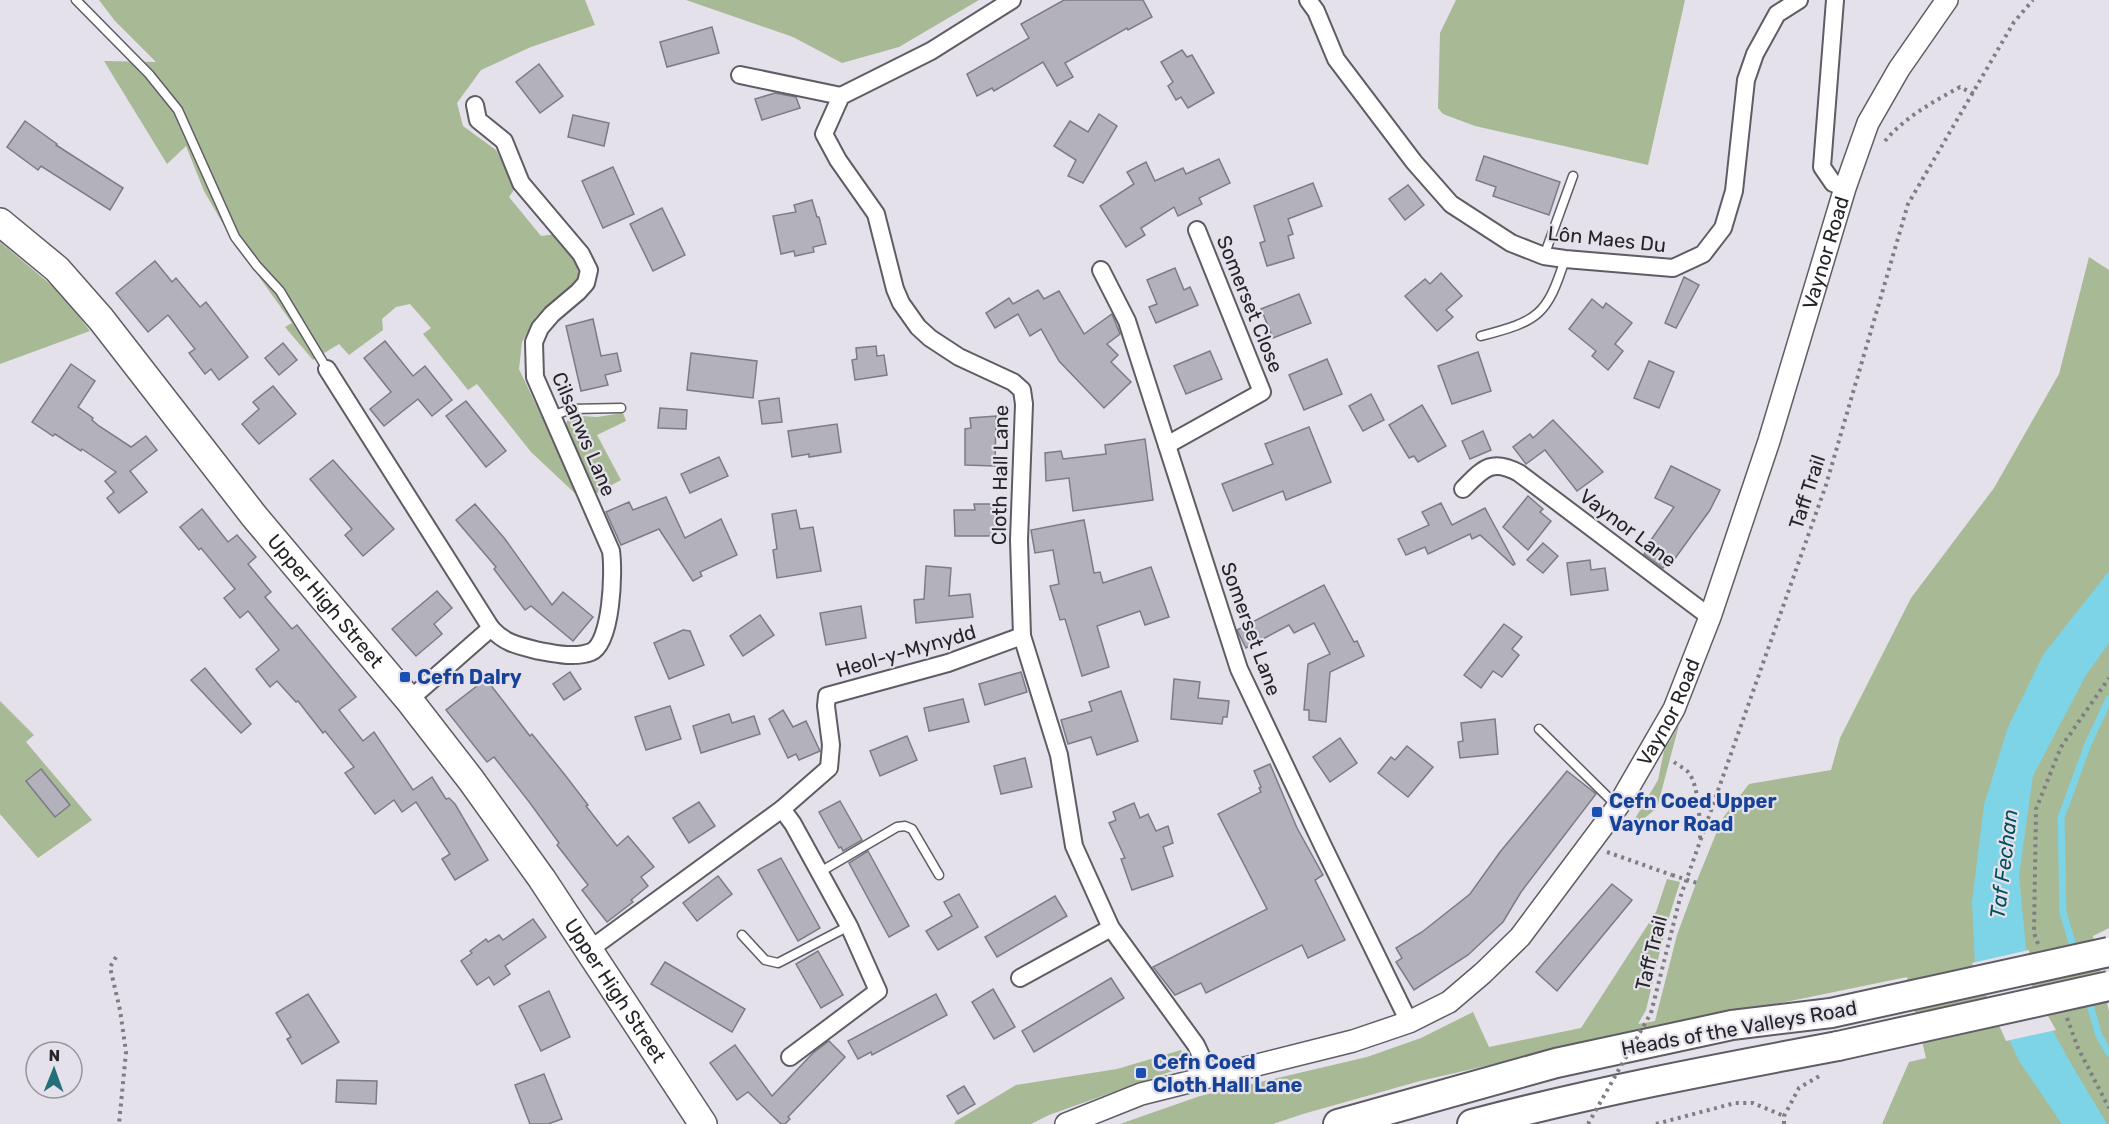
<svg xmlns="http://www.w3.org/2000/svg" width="2109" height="1124" viewBox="0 0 2109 1124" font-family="Rubik,sans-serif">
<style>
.green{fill:#a8b995}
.water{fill:#7ed4e7}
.pier{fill:#e4e1eb}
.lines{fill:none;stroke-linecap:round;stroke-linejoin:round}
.stream{stroke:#7ed4e7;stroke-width:7}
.building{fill:#b3b1bb;stroke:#7d7b85;stroke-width:1.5}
.service-casing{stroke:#5f5c65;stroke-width:11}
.minor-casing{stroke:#5f5c65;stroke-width:20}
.tertiary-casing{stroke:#5f5c65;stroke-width:24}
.primary-casing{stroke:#5f5c65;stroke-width:30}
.trunk-casing{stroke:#5f5c65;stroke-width:32}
.path{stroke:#7f7d84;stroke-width:4;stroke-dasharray:3 4.5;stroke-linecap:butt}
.service{stroke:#fff;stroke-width:8}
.minor{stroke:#fff;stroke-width:16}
.tertiary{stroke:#fff;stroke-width:21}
.primary{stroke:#fff;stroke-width:27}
.trunk{stroke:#fff;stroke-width:28}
.trunk-bridge-casing{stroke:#5f5c65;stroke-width:32;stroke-linecap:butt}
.path-bridge{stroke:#7f7d84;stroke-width:4;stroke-dasharray:3 4.5;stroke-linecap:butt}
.trunk-bridge{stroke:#fff;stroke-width:28}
.transit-dot{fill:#1a4fb4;stroke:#e4e1eb;stroke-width:2}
.labels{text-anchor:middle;stroke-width:4.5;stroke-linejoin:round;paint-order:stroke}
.street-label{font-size:20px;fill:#252428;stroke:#e4e1eb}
.transit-label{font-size:20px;font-weight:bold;fill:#164399;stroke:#e4e1eb;text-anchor:start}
.water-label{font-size:21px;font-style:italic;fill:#00515e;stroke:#e4e1eb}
</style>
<rect width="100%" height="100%" fill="#e4e1eb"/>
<g class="green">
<polygon points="99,0 585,0 595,25 531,47 481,70 457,103 463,126 496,150 516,187 509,197 541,236 557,234 574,252 579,276 562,295 536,317 522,342 519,369 581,499 531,452 477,384 468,390 423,334 431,328 410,304 396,307 382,319 383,330 349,355 339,344 313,360 285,327 292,323 230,236 204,191 186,146 167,164 104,61 156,62 115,21"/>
<polygon points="686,0 979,0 899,47 842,63 793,37"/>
<polygon points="1456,0 1685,0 1648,165 1475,126 1443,114 1438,108 1440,33"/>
<polygon points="0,242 62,294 90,331 0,364"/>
<polygon points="2089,257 2109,270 2109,928 2093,936 2109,1012 2109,1124 1882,1124 1909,1062 1926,1058 1907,977 1586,1043 1420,1081 1303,1114 1273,1124 1120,1124 1200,1096 1367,1057 1421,1038 1473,1012 1489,1047 1581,1028 1656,912 1667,879 1680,882 1665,930 1646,1010 1638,1024 1655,1021 1677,935 1698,878 1722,819 1749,784 1831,770 1840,738 1911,598 1994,488 2059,374"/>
<polygon points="623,413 626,421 597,435 621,480 595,494 565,430 567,421 581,416 597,417"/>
<polygon points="0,701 34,735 26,742 92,820 38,858 0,814"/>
<polygon points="1679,725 1657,808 1627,832 1658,780 1664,751"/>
<polygon points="1181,1050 1186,1063 1178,1069 1049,1115 1031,1124 954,1124 956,1121 1016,1085 1117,1069"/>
</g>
<polygon class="water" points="2109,571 2109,643 2086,675 2033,776 2019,876 2030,989 2070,1062 2107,1124 2062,1124 2019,1061 1975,964 1972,902 1984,805 2008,727 2043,655"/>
<polygon class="pier" points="2029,950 2032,988 2056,1030 2006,1041 1972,963"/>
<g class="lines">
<g class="stream">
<polyline points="2075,953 2063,912 2061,818 2088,744 2109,699"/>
<polyline points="2088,998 2099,1036 2109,1053"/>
</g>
</g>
<g class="building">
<polygon points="1064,0 1143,0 1152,17 1128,30 1127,28 1065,63 1073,77 1057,86 1043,62 994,91 992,88 977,96 967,74 1029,38 1021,24"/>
<polygon points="712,27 719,53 667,67 660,42"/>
<polygon points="1182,50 1187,57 1192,55 1214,93 1188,108 1181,97 1176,100 1168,86 1173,82 1161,62"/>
<polygon points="539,64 563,96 540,113 516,82"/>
<polygon points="775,93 796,97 800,108 762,120 755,99"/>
<polygon points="1099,114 1117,126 1083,183 1068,176 1076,160 1054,146 1070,121 1088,132"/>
<polygon points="573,115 609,123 604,146 568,137"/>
<polygon points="25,121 57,144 56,145 123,188 110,210 41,166 38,170 7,147"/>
<polygon points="1484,156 1560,182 1549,215 1493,196 1496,187 1476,180"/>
<polygon points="1219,159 1230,183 1199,198 1202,204 1178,216 1174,207 1141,228 1145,235 1126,247 1100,206 1134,184 1127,172 1146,162 1155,181 1183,168 1186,174"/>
<polygon points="613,167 634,214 603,228 582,181"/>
<polygon points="1313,183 1322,206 1288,219 1293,234 1288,236 1294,258 1267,266 1260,243 1265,241 1254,206"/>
<polygon points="1408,185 1424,205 1405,220 1389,199"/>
<polygon points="812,200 817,217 819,217 826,244 813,247 814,252 795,256 794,251 781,254 773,216 796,212 794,205"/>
<polygon points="662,208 685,255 653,271 630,224"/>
<polygon points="155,261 172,282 176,278 200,307 206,302 248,357 219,380 211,369 205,374 189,353 195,349 168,315 148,332 116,293"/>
<polygon points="1175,268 1184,290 1190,287 1198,305 1156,323 1149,307 1157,304 1147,280"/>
<polygon points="1441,273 1462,296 1446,310 1453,317 1437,331 1405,296 1425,279 1430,284"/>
<polygon points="1684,277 1699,285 1676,328 1665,323"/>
<polygon points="1038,290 1044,299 1059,291 1084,334 1112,314 1120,334 1107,344 1118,355 1111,362 1131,382 1104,408 1059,361 1041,329 1030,336 1018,314 995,328 986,313 1009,298 1013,304"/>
<polygon points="1299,294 1311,323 1273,338 1261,309"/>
<polygon points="1592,299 1603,308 1606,303 1632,323 1615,344 1623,351 1608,370 1592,356 1596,351 1569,329"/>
<polygon points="593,319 601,356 617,353 621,371 605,375 608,385 581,391 566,326"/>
<polygon points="385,341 413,376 425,366 452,400 432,416 418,399 384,426 370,409 391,392 364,358"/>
<polygon points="283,343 297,360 279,375 265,358"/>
<polygon points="876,346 877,356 884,355 887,375 855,380 852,360 857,359 856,348"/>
<polygon points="1210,351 1222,379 1186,394 1174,366"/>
<polygon points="1478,352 1491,391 1452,404 1438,366"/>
<polygon points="691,353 757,361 753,398 687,390"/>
<polygon points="1327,359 1342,394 1304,410 1289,375"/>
<polygon points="1649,361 1674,372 1659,408 1634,398"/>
<polygon points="71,364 95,381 78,407 93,418 92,420 99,426 131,447 146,436 157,450 130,471 147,492 119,513 107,498 114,492 105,481 116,472 82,449 81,451 55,434 53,436 32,422"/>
<polygon points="273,386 296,414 259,444 242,424 259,409 253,402"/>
<polygon points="1371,394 1384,420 1363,431 1349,406"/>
<polygon points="779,398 782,422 762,424 759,401"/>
<polygon points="466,401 506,451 486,467 446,416"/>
<polygon points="1422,405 1446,446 1418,462 1414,456 1409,458 1389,425"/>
<polygon points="660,408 687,410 686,429 658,428"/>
<polygon points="996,416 995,466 965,465 965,429 971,428 970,418"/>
<polygon points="1553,420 1603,472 1577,491 1545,450 1526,464 1513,447 1530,434 1533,438"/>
<polygon points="837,424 841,452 809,457 809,454 792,457 788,431"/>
<polygon points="1309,427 1331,482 1286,500 1283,491 1233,511 1222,484 1273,464 1265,444"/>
<polygon points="1483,431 1491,450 1470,459 1462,441"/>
<polygon points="1145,439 1153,500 1073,511 1069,478 1046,481 1045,453 1061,451 1063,459 1106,454 1105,445"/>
<polygon points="719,457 728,476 690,493 681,474"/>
<polygon points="333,460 394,529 363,556 345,535 352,529 310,479"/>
<polygon points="1671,466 1720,490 1710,510 1671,564 1668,562 1663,568 1644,554 1648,548 1646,547 1674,507 1655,498"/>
<polygon points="1528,496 1543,509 1540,512 1551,521 1528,550 1503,527"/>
<polygon points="666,497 685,538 721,519 737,555 700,572 702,576 693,581 659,529 621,545 606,512 629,502 633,510"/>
<polygon points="1441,503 1452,525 1485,508 1515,564 1513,565 1480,535 1472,539 1470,534 1428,554 1425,547 1406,555 1398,539 1429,525 1422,512"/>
<polygon points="475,504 505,539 552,605 563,592 593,617 573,641 531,606 525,610 494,569 496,567 456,520"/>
<polygon points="974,504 996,504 997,536 955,536 954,510 975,510"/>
<polygon points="202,509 228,542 237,535 256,557 248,564 271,592 265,597 292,629 297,625 356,697 339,710 363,741 374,732 413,790 432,777 446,799 449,798 455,804 488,860 455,880 442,859 450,854 416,802 402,812 394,800 375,814 345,773 354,767 325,731 323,733 298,701 296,702 277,681 270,687 256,669 279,650 248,611 240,618 224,598 235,589 201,548 199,550 180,527"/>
<polygon points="796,510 800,529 813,527 821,571 777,578 773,550 777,549 772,514"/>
<polygon points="1084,520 1094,573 1100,572 1103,583 1151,567 1169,617 1145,625 1140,611 1097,626 1109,667 1082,676 1065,619 1060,620 1050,586 1059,584 1053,550 1035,553 1031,530"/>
<polygon points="1543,543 1558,556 1543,573 1527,560"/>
<polygon points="1590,560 1591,570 1605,568 1608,590 1571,595 1567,563"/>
<polygon points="926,566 951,568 949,596 970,594 973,617 916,623 914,600 924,599"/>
<polygon points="1324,585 1354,642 1357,641 1364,656 1330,672 1326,722 1309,720 1309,710 1304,710 1308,664 1330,654 1314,623 1294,633 1289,625 1246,648 1237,630"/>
<polygon points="437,591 452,608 434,624 442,634 416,656 392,629"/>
<polygon points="861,606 866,638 826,645 820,613"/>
<polygon points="760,615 774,635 743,656 730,636"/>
<polygon points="1504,624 1522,637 1512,649 1519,655 1502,677 1493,671 1481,688 1464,675"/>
<polygon points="683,630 690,631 704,665 669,679 654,643"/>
<polygon points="205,668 251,724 241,733 191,680"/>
<polygon points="570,672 581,689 564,700 553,684"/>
<polygon points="1021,672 1027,692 985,705 979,684"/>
<polygon points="486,679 530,736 532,734 565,775 588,805 586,806 617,846 628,836 654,867 641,877 648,886 631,900 633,902 607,922 582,890 588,885 557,845 559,843 530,803 494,757 487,762 446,710"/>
<polygon points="1174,679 1200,682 1198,698 1229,701 1227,717 1223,717 1222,724 1171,719"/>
<polygon points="1121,691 1138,741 1097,755 1091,737 1068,744 1061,720 1092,711 1089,702"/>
<polygon points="963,699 969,722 929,731 924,708"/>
<polygon points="670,706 681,739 646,750 635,717"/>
<polygon points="783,710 793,727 806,721 820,751 799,760 796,754 788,758 769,719"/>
<polygon points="729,714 732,723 754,716 760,734 701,753 693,726"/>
<polygon points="1495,719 1498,754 1460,758 1458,742 1463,741 1461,723"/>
<polygon points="907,736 917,760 880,776 870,751"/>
<polygon points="1340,738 1357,763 1330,782 1313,757"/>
<polygon points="1407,746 1433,767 1408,797 1378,773 1391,757 1395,760"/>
<polygon points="1025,758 1032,787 1001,794 994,766"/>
<polygon points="1270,764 1297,828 1323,875 1315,880 1345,940 1308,958 1302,945 1206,993 1201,983 1175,995 1153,967 1267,909 1218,814 1261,792 1259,788 1261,787 1254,771"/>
<polygon points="41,769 70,805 55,817 26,781"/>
<polygon points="1567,771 1596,794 1521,892 1503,922 1468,955 1414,990 1396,962 1402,958 1396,948 1422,932 1470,894 1500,852"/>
<polygon points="840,801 862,840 843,851 841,847 839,848 819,812"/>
<polygon points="699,802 715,826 689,843 673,818"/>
<polygon points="1134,803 1140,818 1148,814 1156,831 1168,826 1173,843 1163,847 1173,876 1132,890 1121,859 1125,858 1109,823 1116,820 1113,812"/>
<polygon points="868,851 909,926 889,937 849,863"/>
<polygon points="781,858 820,928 798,941 758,870"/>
<polygon points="718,876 732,894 697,921 683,903"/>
<polygon points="1612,884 1632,900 1557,991 1536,972"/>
<polygon points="959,894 978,927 938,950 926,931 952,916 944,902"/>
<polygon points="1055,896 1067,916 997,957 985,937"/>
<polygon points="533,919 546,937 505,966 510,974 494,985 489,977 477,985 461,961 472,953 470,951 486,939 488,942 499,935 503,940"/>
<polygon points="818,951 843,995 821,1008 796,964"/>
<polygon points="665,962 745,1009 732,1032 651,984"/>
<polygon points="1111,978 1124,998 1034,1052 1022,1031"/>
<polygon points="993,989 1015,1027 994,1039 972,1002"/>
<polygon points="549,991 570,1037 541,1051 519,1006"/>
<polygon points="308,994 339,1042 302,1064 287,1039 291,1037 276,1013"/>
<polygon points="936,994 947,1015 872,1055 871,1052 858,1059 848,1041"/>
<polygon points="829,1041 845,1057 788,1117 790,1119 785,1124 781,1124 748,1092 737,1100 710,1063 735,1045 772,1096 813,1053"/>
<polygon points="544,1074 562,1119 548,1124 530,1124 515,1085"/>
<polygon points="337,1080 377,1081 376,1104 336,1102"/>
<polygon points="964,1086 975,1104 958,1114 947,1096"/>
</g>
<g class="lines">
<defs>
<g id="service">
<polyline points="76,0 149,74 178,110 235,237 257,266 280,291 327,369"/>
<polyline points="1544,256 1573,176"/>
<path d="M 1481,336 C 1538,321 1547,316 1565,259"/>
<polyline points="552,416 571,409 621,408"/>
<polyline points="1539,729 1617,806"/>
<polyline points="820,872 897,827 905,826 912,829 939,875"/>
<polyline points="742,935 765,960 778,963 849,926"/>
</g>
<g id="minor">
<polyline points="1012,0 931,51 841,96 824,134 838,160 876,214 895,289 901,303 918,327 930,338 959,357 1013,382 1022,390 1024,404 1019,540 1022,636 1059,755 1074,846 1111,928 1196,1045 1210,1075"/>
<polyline points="1308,0 1316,11 1336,59 1414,162 1451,204 1511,243 1544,256 1565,259 1673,268 1703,254 1723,228 1734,191 1746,80 1755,54 1777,14 1799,0"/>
<polyline points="1835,0 1822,167 1833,183 1845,188"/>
<polyline points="740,75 841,96"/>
<polyline points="1101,270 1127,321 1239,669 1323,846 1409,1022"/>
<polyline points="327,369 491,628"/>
<polyline points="1167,445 1262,392 1197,230"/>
<path d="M 1463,489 C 1483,469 1491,458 1519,473 L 1710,617"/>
<path d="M 409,700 L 491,628 C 505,644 520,646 540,651 C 556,654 576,658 591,652 C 612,643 614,571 611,551 L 535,377 L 534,342 L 540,328 L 552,314 L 578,292 L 586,283 L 589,270 L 581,254 L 521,183 L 504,141 L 478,120 L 475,105"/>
<polyline points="782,809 793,824 849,926 878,991 790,1057"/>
<polyline points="589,950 782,809 829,768 831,745 826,706 827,696 948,663 1022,636"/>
<polyline points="1020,978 1111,928"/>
</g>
<g id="tertiary">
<path id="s1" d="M 1066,1124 L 1141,1094 L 1353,1041 L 1409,1022 L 1449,1002 L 1483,973 L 1520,937 L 1618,806 L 1674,709 L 1710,617 L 1769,441 L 1845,188 L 1868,123 L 1899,69 L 1947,0"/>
</g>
<g id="primary">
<path id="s2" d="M 0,222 L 57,269 L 101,319 L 254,516 L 409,700 L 471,780 L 542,879 L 703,1124"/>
</g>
<g id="trunk">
<polyline points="1338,1124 1556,1063 1732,1025 1831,1013"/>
<path d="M 1472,1124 C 1593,1092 1715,1069 1838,1046"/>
</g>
</defs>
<use href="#service" class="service-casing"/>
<use href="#minor" class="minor-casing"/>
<use href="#tertiary" class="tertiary-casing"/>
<use href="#primary" class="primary-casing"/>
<use href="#trunk" class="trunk-casing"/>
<g class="path">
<path d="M 1885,141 C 1905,117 1933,102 1960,87 L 1974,94"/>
<path d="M 1674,762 C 1678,765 1686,769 1689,773 C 1699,787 1700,822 1700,838"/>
<polyline points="1607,852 1672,875"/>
<polyline points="2038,944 2034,933 2036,809 2061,747 2109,678"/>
<polyline points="116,957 110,967 120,1010 126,1052 119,1124"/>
<polyline points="1651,1013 1680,898 1826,485 1908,204 2014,22 2033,0"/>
<polyline points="2067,1018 2078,1048 2109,1108"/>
<polyline points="1656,1124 1735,1103 1753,1103 1784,1116"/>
<polyline points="1784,1124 1784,1116 1799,1088 1821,1075"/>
</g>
<use href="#service" class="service"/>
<use href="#minor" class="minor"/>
<use href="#tertiary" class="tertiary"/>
<use href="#primary" class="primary"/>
<use href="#trunk" class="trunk"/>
<defs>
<g id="trunk-bridge">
<polyline points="1831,1013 2109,952"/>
<polyline points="1838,1046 2109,986"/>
</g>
</defs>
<use href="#trunk-bridge" class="trunk-bridge-casing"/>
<g class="path-bridge">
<polyline points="1672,875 1697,883"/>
<polyline points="1588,1124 1651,1013"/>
</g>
<use href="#trunk-bridge" class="trunk-bridge"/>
</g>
<g class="transit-dot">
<rect x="399" y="671" width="12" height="12" rx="3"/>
<rect x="1591" y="806" width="12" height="12" rx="3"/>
<rect x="1135" y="1067" width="12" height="12" rx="3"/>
</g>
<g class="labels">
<g class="street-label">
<text transform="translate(1607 239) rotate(6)" y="7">Lôn Maes Du</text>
<text dy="7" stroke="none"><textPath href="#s1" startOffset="1256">Vaynor Road</textPath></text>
<text transform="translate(1250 304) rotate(68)" y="7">Somerset Close</text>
<text transform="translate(584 434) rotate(67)" y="7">Cilsanws Lane</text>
<text transform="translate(1000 475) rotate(-89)" y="7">Cloth Hall Lane</text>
<text transform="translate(1807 492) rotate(-72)" y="7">Taff Trail</text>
<text transform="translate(1628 528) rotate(37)" y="7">Vaynor Lane</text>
<text dy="7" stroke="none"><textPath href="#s2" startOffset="501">Upper High Street</textPath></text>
<text transform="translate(1251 629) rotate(70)" y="7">Somerset Lane</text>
<text transform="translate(906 651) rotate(-16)" y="7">Heol-y-Mynydd</text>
<text dy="7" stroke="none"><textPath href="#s1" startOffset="770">Vaynor Road</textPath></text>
<text transform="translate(1651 953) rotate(-76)" y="7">Taff Trail</text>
<text dy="7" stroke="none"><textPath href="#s2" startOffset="987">Upper High Street</textPath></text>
<text transform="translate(1739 1028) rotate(-10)" y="7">Heads of the Valleys Road</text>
</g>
<g class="transit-label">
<text x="417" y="684">Cefn Dalry</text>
<text x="1609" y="808">Cefn Coed Upper<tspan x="1609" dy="23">Vaynor Road</tspan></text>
<text x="1153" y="1069">Cefn Coed<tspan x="1153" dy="23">Cloth Hall Lane</tspan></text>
</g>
<g class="water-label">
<text transform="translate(2004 864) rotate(-83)" y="7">Taf Fechan</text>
</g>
</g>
<g transform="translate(54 1070) rotate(1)"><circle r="28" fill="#e4e1eb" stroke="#98959d" stroke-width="1.5"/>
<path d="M0-4.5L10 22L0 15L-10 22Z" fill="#266e7a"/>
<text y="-9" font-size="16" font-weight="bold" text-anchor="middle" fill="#252428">N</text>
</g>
</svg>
